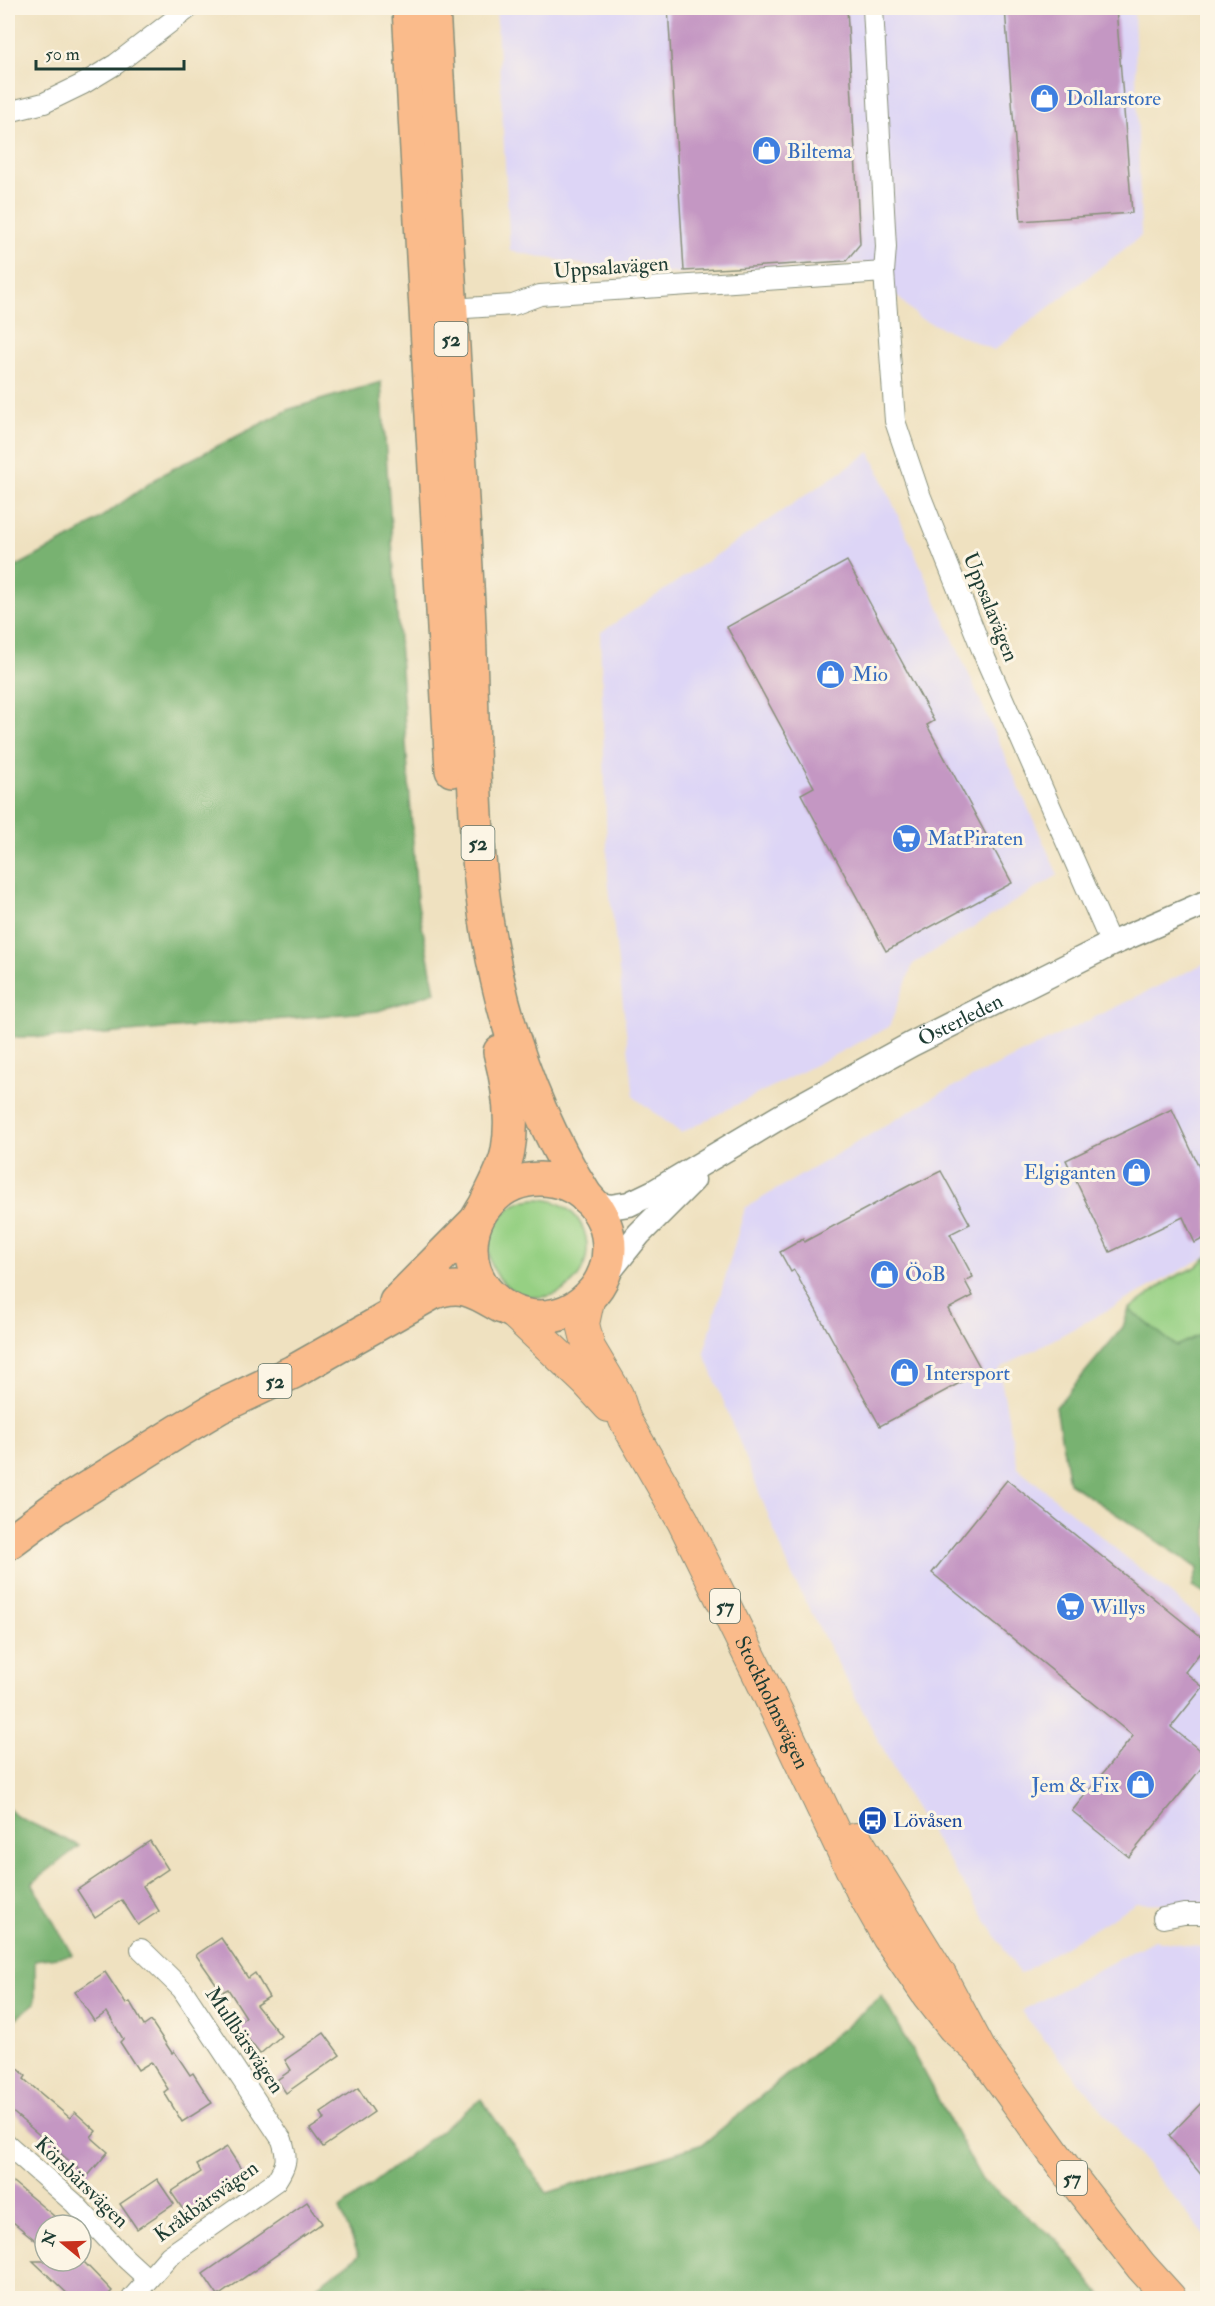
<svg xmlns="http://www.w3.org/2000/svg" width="1215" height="2306" viewBox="0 0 1215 2306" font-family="'IM FELL Double Pica',serif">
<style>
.built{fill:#ddd5f6}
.green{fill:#96d083;stroke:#5a865c;stroke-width:1.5}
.forest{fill:#78b271;stroke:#4c7852;stroke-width:1.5}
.building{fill:#c497c3}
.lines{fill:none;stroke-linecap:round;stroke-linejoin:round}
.minor-casing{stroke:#878f7a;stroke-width:22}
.tertiary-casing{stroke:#878f7a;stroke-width:27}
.primary-casing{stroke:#878f7a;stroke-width:34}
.trunk-casing{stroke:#878f7a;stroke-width:36}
.minor{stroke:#fff;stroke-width:20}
.tertiary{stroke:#fff;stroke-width:24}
.primary{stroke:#fabb8b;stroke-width:32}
.trunk{stroke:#fabb8b;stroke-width:33}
.labels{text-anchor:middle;stroke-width:6;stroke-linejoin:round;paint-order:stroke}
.shield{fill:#fcf5e5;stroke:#617469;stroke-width:1.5}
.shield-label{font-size:20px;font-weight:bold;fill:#1f3d34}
.shop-label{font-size:21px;fill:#366cbe;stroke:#fcf5e5;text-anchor:start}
.street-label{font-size:21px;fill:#1f3d34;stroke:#fcf5e5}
.transit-label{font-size:21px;fill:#164399;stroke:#fcf5e5;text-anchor:start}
</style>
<rect width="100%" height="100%" fill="#fcf5e5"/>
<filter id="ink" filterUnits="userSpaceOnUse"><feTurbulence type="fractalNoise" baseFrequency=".0167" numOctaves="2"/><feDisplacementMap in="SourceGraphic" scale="12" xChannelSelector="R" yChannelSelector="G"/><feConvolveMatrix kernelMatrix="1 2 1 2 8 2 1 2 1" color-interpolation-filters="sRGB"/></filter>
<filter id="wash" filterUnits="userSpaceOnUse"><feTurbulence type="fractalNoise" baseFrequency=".008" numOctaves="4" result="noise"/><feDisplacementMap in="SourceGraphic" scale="24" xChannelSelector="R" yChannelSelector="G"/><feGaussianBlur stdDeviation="1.35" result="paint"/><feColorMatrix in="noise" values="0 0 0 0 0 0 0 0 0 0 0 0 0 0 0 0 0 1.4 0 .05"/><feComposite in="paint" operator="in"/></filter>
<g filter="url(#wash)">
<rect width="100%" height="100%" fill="#efe1c0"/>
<g class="built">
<polygon points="496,8 1134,8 1141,236 994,350 919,318 864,263 639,275 510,251"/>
<polygon points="870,452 1058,875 913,964 889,1027 681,1133 634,1097 608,878 600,633"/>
<polygon points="1207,962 1207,1256 999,1369 1018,1468 1207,1624 1207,1904 1136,1903 1020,1974 908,1797 793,1578 704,1352 745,1208 941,1093"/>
<polygon points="1154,1940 1207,1948 1207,2238 1021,2011"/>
</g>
<g class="green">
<circle cx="538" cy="1248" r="49"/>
<polygon points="1207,1257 1207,1332 1176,1346 1129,1309 1172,1278 1196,1267"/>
</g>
<g class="forest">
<polygon points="381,382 417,900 435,992 378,1011 70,1037 8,1037 8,571 77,534 163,474 290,409"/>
<polygon points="1129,1309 1176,1346 1207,1332 1207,1595 1192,1587 1198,1568 1069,1483 1056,1407 1123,1327"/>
<polygon points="8,1808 16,1816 79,1846 32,1883 72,1955 35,1960 35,2003 8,2025"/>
<polygon points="882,1996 982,2180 1058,2241 1103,2298 301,2298 359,2255 340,2209 481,2099 547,2193 703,2144"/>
</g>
<g id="blocks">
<g class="building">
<polygon points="668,8 847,8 860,244 846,261 684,271"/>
<polygon points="1005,8 1116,8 1132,213 1021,221"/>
<polygon points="847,561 934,721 927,725 1012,883 886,951 801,794 814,787 727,627"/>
<polygon points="1172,1109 1207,1184 1208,1236 1195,1243 1183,1217 1110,1252 1066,1160"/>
<polygon points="941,1171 970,1224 950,1234 973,1277 965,1281 973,1296 948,1309 982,1371 880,1426 794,1270 791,1272 780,1252 803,1239 804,1242 912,1184 913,1185"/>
<polygon points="1007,1480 1208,1642 1185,1672 1203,1687 1171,1727 1208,1757 1208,1760 1129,1857 1072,1811 1133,1736 932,1573"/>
<polygon points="150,1841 168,1869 143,1886 159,1911 138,1925 122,1900 95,1918 77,1890"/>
<polygon points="221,1938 248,1978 255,1973 269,1997 256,2005 281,2036 260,2054 236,2024 246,2017 228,1989 222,1992 196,1955"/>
<polygon points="105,1972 126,2004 130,2002 144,2026 151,2021 172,2053 174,2051 190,2075 193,2073 212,2103 182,2122 164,2092 168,2089 151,2062 138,2070 120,2042 123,2039 107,2012 94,2021 75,1992"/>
<polygon points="324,2033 340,2055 286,2093 277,2080 291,2070 285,2060"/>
<polygon points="8,2059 26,2076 24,2079 70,2118 75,2112 96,2131 91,2137 108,2152 81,2184 81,2171 8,2108"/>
<polygon points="358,2088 374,2112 323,2147 310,2129 325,2119 321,2113"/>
<polygon points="1208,2096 1208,2183 1169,2136"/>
<polygon points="227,2147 247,2178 217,2197 216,2194 186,2214 171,2192 201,2172 197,2165"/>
<polygon points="8,2178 54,2216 45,2225 45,2248 8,2218"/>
<polygon points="157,2179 174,2204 137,2229 120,2204"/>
<polygon points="307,2202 322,2223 218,2296 203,2274"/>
<polygon points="33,2261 83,2261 112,2291 105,2298 72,2298"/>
</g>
</g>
</g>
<g filter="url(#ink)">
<use href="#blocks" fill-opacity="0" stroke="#878f7a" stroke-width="1.5"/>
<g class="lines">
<defs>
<g id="minor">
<polyline points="873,8 886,247 884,272 895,421 919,492 986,660 1111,944"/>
<polyline points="8,112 44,103 83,84 116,64 189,8"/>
<polyline points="450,309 513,305 540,295 884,272"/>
<polyline points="1163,1918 1184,1914 1208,1914"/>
<polyline points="8,2145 74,2203 124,2257 148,2279"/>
<path d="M 132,2298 L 169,2256 L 276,2181 C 287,2164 288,2159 282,2140 L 182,1989 L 141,1949"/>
</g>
<g id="tertiary">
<path id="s1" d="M 592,1203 L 610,1207 L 629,1204 L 654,1192 L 783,1115 L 912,1044 L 1111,944 L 1208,902"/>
<polyline points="598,1285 639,1234 693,1180"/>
</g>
<g id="primary">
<path id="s2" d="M 589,1296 L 583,1324 L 589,1348 L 617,1395 L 625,1420 L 683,1521 L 766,1689 L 862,1891 L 888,1937 L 928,1995 L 953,2027 L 981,2052"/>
<polyline points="513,1312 587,1382 609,1406"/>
<polyline points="856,1839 940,1975 981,2052 1069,2174 1141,2266 1170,2298"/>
</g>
<g id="trunk">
<polyline points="409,8 452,770"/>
<path d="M 433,8 C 444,206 457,405 468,604 C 472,685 472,766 478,847 C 487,971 520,1093 587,1198"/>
<circle cx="540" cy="1248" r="69"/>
<path d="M 485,1206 C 493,1188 505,1169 508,1150 C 514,1118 508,1083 500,1052"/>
<polyline points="396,1302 476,1221"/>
<path d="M 8,1543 L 54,1509 L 177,1432 L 219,1407 L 293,1372 L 432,1293 C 462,1281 476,1292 502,1307"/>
</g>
</defs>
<use href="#minor" class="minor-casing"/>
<use href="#tertiary" class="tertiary-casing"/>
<use href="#primary" class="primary-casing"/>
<use href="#trunk" class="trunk-casing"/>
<use href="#minor" class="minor"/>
<use href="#tertiary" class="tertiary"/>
<use href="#primary" class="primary"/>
<use href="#trunk" class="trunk"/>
</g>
</g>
<defs>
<symbol id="shop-disc" viewBox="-11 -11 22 22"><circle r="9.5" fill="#3f7fe0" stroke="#fcf5e5"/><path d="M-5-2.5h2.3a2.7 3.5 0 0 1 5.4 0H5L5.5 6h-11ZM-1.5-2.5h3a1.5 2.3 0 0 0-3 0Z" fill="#fff"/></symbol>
<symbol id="supermarket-disc" viewBox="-11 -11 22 22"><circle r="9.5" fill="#3f7fe0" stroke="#fcf5e5"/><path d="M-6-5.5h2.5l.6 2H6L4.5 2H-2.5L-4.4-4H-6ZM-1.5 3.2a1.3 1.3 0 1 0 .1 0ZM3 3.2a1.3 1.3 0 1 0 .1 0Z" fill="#fff"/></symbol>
<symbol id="bus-disc" viewBox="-11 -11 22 22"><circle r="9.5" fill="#1a4fb4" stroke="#fcf5e5"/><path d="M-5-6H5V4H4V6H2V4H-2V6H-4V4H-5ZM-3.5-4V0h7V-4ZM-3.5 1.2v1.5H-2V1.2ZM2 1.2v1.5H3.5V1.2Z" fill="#fff"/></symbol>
</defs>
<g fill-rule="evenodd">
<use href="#shop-disc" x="1028" y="82" width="33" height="33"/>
<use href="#shop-disc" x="750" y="134" width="33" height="33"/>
<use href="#shop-disc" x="814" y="658" width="33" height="33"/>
<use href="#supermarket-disc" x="890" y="822" width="33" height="33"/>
<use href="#shop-disc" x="1120" y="1156" width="33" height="33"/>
<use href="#shop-disc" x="868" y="1258" width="33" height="33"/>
<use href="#shop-disc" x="888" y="1356" width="33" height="33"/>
<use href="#supermarket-disc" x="1054" y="1590" width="33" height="33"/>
<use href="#shop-disc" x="1124" y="1768" width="33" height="33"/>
<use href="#bus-disc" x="856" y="1804" width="33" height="33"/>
</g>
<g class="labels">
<g class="shield">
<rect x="434.5" y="322" width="33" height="34" rx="4.5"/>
<rect x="461.5" y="826" width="33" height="34" rx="4.5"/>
<rect x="258.5" y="1364" width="33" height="34" rx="4.5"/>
<rect x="710" y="1589" width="30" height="34" rx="4.5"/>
<rect x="1057" y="2161" width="30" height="34" rx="4.5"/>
</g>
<g class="shield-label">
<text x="451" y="346">52</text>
<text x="478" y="850">52</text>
<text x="275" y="1388">52</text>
<text x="725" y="1613">57</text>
<text x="1072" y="2185">57</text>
</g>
<g class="shop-label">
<text x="1066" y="105">Dollarstore</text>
<text x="787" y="158">Biltema</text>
<text x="852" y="681">Mio</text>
<text x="927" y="845">MatPiraten</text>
<text x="1116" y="1179" text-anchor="end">Elgiganten</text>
<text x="905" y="1281">ÖoB</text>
<text x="925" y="1380">Intersport</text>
<text x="1091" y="1614">Willys</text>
<text x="1119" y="1792" text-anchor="end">Jem &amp; Fix</text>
</g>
<g class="street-label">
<text transform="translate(611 267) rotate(-4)" y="7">Uppsalavägen</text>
<text transform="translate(991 607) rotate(68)" y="7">Uppsalavägen</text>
<text dy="7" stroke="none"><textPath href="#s1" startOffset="417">Österleden</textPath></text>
<text dy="7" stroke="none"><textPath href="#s2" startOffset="453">Stockholmsvägen</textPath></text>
<text transform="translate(245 2040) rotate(56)" y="7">Mullbärsvägen</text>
<text transform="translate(82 2182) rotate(44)" y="7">Körsbärsvägen</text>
<text transform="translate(206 2201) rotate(-36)" y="7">Kråkbärsvägen</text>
</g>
<g class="transit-label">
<text x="893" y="1827">Lövåsen</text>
</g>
</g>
<rect width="1215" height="2306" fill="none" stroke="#fcf5e5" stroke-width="30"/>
<g transform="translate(63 2243) rotate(289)"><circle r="28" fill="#fcf5e5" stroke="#a4ab9e" stroke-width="1.5"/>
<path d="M0-4.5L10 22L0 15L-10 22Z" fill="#c8321e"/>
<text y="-9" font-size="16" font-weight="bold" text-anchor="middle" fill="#1f3d34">N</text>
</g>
<path d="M36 60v9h148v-9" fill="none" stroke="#1f3d34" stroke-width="3"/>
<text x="45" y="60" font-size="18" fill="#1f3d34" stroke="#fcf5e5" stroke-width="4.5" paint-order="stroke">50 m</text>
</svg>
